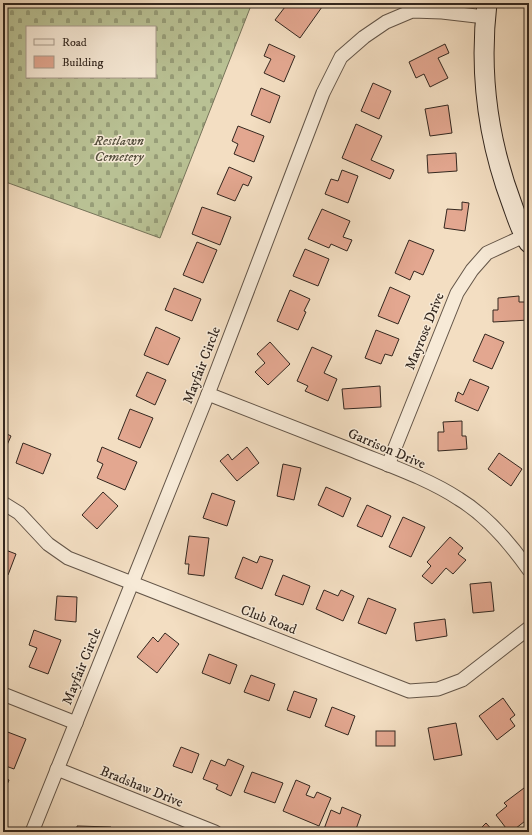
<svg xmlns="http://www.w3.org/2000/svg" width="532" height="835" viewBox="0 0 532 835" font-family="'IM FELL DW Pica',serif">
<style>
.cemetery{fill:url(#cemetery-stones);stroke:#76745a;fill-rule:evenodd}
.building{fill:#e3a790;stroke:#33271f}
.lines{fill:none;stroke-linecap:round;stroke-linejoin:round}
.street-casing{stroke:#635548;stroke-width:15}
.secondary-casing{stroke:#33271f;stroke-width:21}
.street{stroke:#f7ead7;stroke-width:13}
.secondary{stroke:#f7ead7;stroke-width:19}
.labels{text-anchor:middle;stroke-width:3;stroke-linejoin:round;paint-order:stroke}
.park-label{font-size:14px;font-style:italic;fill:#544e3c;stroke:#f7ead7}
.street-label{font-size:14px;fill:#33271f;stroke:#f7ead7}
</style>
<defs>
<pattern id="cemetery-stones" width="16" height="16" patternUnits="userSpaceOnUse"><rect width="16" height="16" fill="#b9c194"/><path d="M2 7V4a2 2 0 0 1 4 0v3zM10 15v-3a2 2 0 0 1 4 0v3z" fill="#979d78"/></pattern>
</defs>
<rect width="100%" height="100%" fill="#f3dec2"/>
<filter id="stains"><feTurbulence type="fractalNoise" baseFrequency=".005" numOctaves="4"/><feColorMatrix values="0 0 0 0 .2 0 0 0 0 .09 0 0 0 0 .02 0 0 0 .5 -.17"/></filter>
<radialGradient id="worn" r=".72"><stop offset=".6" stop-color="#630" stop-opacity="0"/><stop offset="1" stop-color="#630" stop-opacity=".3"/></radialGradient>
<path class="cemetery" d="M 3,3 L 252,3 L 160,238 L 3,181 ZM 27,27 L 155,27 L 155,77 L 27,77 Z"/>
<g class="building">
<polygon points="288,3 318,3 322,7 300,38 275,20"/>
<polygon points="269,44 295,56 284,82 264,73 271,59 264,56"/>
<polygon points="445,44 449,53 438,58 448,78 430,87 424,74 416,78 409,62"/>
<polygon points="527,50 529,50 529,73"/>
<polygon points="373,83 391,91 379,119 361,111"/>
<polygon points="261,88 280,96 270,123 251,115"/>
<polygon points="448,105 452,133 430,136 425,109"/>
<polygon points="356,124 382,136 371,160 394,170 390,179 342,158"/>
<polygon points="238,126 264,136 254,162 234,154 238,144 232,141"/>
<polygon points="456,153 457,171 428,173 427,155"/>
<polygon points="229,167 252,177 248,186 243,184 235,201 217,194"/>
<polygon points="342,170 358,176 348,203 325,194 331,179 338,181"/>
<polygon points="462,202 469,203 465,231 444,228 447,209 462,210"/>
<polygon points="202,207 231,217 220,245 192,234"/>
<polygon points="322,209 350,221 343,237 352,240 347,251 331,244 329,248 308,239"/>
<polygon points="409,240 434,250 423,275 414,271 410,280 395,273"/>
<polygon points="197,242 217,250 203,283 183,275"/>
<polygon points="305,249 329,259 318,286 293,276"/>
<polygon points="390,287 410,296 398,324 378,316"/>
<polygon points="174,288 201,299 192,321 165,310"/>
<polygon points="290,290 310,299 304,311 306,312 298,330 277,321"/>
<polygon points="519,296 519,302 529,302 529,320 493,322 493,310 498,310 498,298"/>
<polygon points="156,327 180,338 168,365 144,355"/>
<polygon points="376,330 399,339 392,356 385,354 381,364 365,358"/>
<polygon points="485,334 504,342 492,369 473,361"/>
<polygon points="270,342 290,364 268,385 255,372 265,363 257,354"/>
<polygon points="312,347 332,356 324,373 337,379 328,401 305,391 308,386 297,381"/>
<polygon points="147,372 166,380 155,405 136,396"/>
<polygon points="470,379 489,387 478,411 455,401 458,392 463,395"/>
<polygon points="380,386 381,407 344,409 342,389"/>
<polygon points="130,409 153,418 140,448 118,439"/>
<polygon points="462,421 462,436 466,436 467,449 438,451 438,432 444,432 443,422"/>
<polygon points="3,432 11,436 3,454"/>
<polygon points="23,443 51,454 43,474 16,463"/>
<polygon points="102,447 137,462 125,490 97,478 103,464 97,461"/>
<polygon points="247,447 259,463 237,481 220,461 228,454 232,460"/>
<polygon points="499,453 522,469 511,486 488,469"/>
<polygon points="283,464 301,468 294,500 277,496"/>
<polygon points="326,487 351,498 343,517 318,505"/>
<polygon points="529,491 529,500 525,494"/>
<polygon points="103,492 118,506 97,529 82,515"/>
<polygon points="212,493 235,501 227,526 203,518"/>
<polygon points="367,505 391,516 382,537 357,526"/>
<polygon points="403,517 425,527 411,557 389,547"/>
<polygon points="189,536 209,538 204,576 188,574 189,564 185,564"/>
<polygon points="450,537 463,548 458,554 466,560 453,574 446,568 432,584 422,576 431,566 427,562"/>
<polygon points="3,549 16,554 8,575 3,573"/>
<polygon points="260,556 273,560 262,589 235,578 243,557 257,563"/>
<polygon points="283,575 310,586 303,605 275,595"/>
<polygon points="491,582 494,611 473,613 470,584"/>
<polygon points="324,590 338,596 341,590 354,596 343,621 316,609"/>
<polygon points="57,596 77,597 76,622 55,620"/>
<polygon points="368,598 396,609 386,634 358,623"/>
<polygon points="445,619 447,636 416,641 414,623"/>
<polygon points="34,630 61,640 48,674 29,667 37,648 29,645"/>
<polygon points="165,633 179,644 157,673 137,657 153,637 158,642"/>
<polygon points="209,654 237,665 230,684 202,673"/>
<polygon points="251,675 275,684 269,701 244,692"/>
<polygon points="294,691 317,699 310,718 287,710"/>
<polygon points="503,698 515,715 510,719 515,726 497,740 479,716"/>
<polygon points="332,707 355,716 348,735 325,726"/>
<polygon points="456,723 462,755 434,760 428,728"/>
<polygon points="5,731 26,739 14,769 3,765 3,736"/>
<rect x="376" y="731" width="19" height="15"/>
<polygon points="181,747 199,754 192,773 173,766"/>
<polygon points="228,759 244,766 231,796 216,789 218,785 203,779 211,760 225,766"/>
<polygon points="252,772 283,783 275,803 244,792"/>
<polygon points="3,777 9,780 3,794"/>
<polygon points="296,780 310,786 306,795 314,798 317,792 331,798 319,826 283,811"/>
<polygon points="524,788 529,794 529,818 511,832 509,832 496,815 507,806 504,803"/>
<polygon points="342,807 361,815 355,832 331,832 324,829 331,810 340,814"/>
<polygon points="486,823 494,832 477,832"/>
<polygon points="77,826 111,827 111,832 77,832"/>
</g>
<g class="lines">
<defs>
<g id="street">
<path d="M 208,394 C 256,413 305,432 354,451 C 388,465 429,479 459,499 C 487,516 510,543 529,570"/>
<polyline points="388,465 457,293 472,270 487,253 524,236"/>
<polyline points="3,503 19,513 48,544 68,558 409,691 438,689 462,680 529,628"/>
<polyline points="3,694 76,723"/>
<polyline points="57,769 215,832"/>
<polyline points="32,832 208,394 323,93 341,57 364,37 386,22 412,11 442,12 485,17"/>
</g>
<path id="secondary" d="M 487,3 C 479,71 488,140 512,204 C 517,218 521,232 529,243"/>
</defs>
<use href="#street" class="street-casing"/>
<use href="#secondary" class="secondary-casing"/>
<use href="#street" class="street"/>
<use href="#secondary" class="secondary"/>
</g>
<g class="labels">
<g class="park-label">
<text x="119" y="145">Restlawn<tspan x="119" dy="16">Cemetery</tspan></text>
</g>
<g class="street-label">
<text transform="translate(424 331) rotate(-68)" y="5">Mayrose Drive</text>
<text transform="translate(201 365) rotate(-69)" y="5">Mayfair Circle</text>
<text transform="translate(387 448) rotate(23)" y="5">Garrison Drive</text>
<text transform="translate(269 619) rotate(21)" y="5">Club Road</text>
<text transform="translate(81 666) rotate(-68)" y="5">Mayfair Circle</text>
<text transform="translate(142 786) rotate(22)" y="5">Bradshaw Drive</text>
</g>
</g>
<rect width="532" height="835" fill="none" stroke="#f3dec2" stroke-width="16"/>
<rect x="4" y="4" width="524" height="827" fill="none" stroke="#33271f" stroke-width="2"/>
<rect x="8" y="8" width="516" height="819" fill="none" stroke="#33271f"/>
<rect x="26" y="26" width="130" height="52" fill="#f7ead7" stroke="#a99c8d"/>
<rect x="34" y="39" width="20" height="6" fill="#f7ead7" stroke="#a99c8d"/>
<text x="62" y="46" font-size="12" fill="#33271f">Road</text>
<rect x="34" y="56" width="20" height="12" fill="#e3a790" stroke="#a99c8d"/>
<text x="62" y="66" font-size="12" fill="#33271f">Building</text>
<rect width="100%" height="100%" filter="url(#stains)"/>
<rect width="100%" height="100%" fill="url(#worn)"/>
</svg>
